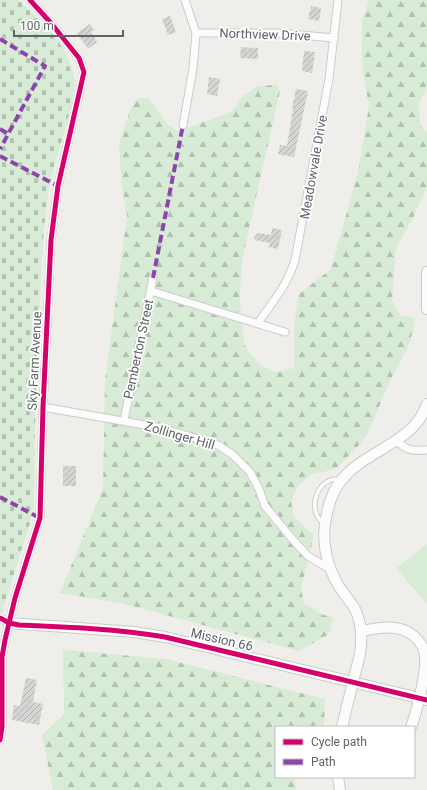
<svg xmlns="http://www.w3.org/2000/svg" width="427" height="790" viewBox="0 0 427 790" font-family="Roboto,sans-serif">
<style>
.forest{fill:url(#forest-firs)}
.cemetery{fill:url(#cemetery-stones)}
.garden{fill:#d8ebd6}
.building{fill:url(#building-hatch)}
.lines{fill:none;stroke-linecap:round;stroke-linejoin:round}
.lane-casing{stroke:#cbcccc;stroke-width:5.5}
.street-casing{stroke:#cbcccc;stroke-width:9}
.secondary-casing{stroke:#cacacb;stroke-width:12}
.lane{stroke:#fdfcfc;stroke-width:3.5}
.street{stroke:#fdfcfc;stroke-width:7}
.secondary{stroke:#fdfcfc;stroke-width:10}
.secondary-bridge-casing{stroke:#cacacb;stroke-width:12;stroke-linecap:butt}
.secondary-bridge{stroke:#fdfcfc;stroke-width:10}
.quiet{stroke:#8e44ad;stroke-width:4;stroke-dasharray:8 4;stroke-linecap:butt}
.cycleway-casing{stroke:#fff;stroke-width:8}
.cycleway{stroke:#d6006c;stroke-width:5}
.labels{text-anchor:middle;stroke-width:3.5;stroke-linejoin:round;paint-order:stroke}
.street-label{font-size:13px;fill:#5f6368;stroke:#fff}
</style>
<defs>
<pattern id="forest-firs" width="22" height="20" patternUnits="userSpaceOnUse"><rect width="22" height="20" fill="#d8ebd6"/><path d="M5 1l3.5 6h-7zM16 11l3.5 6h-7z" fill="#b2c2b1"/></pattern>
<pattern id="cemetery-stones" width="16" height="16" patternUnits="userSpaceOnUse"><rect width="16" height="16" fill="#d8ebd6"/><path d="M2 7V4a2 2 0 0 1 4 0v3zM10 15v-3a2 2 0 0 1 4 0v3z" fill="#b2c2b1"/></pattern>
<pattern id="building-hatch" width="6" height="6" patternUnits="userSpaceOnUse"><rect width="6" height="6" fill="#d6d5d3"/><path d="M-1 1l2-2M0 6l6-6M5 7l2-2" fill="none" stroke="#b1b0af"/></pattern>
</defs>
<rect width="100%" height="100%" fill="#efeeea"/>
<g class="forest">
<polygon points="369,0 427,0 427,85 419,105 420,125 427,132 427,187 414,216 396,248 392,301 400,315 415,318 410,343 391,379 370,428 362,442 336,469 312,474 299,485 291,501 294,517 314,535 301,589 304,603 321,614 333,618 329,634 299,651 121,603 60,593 103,488 105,380 127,216 122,187 119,144 129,113 136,99 148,98 169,126 179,131 231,112 244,95 258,86 277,85 280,91 243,255 240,291 241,318 245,346 259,364 276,372 294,368 294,325 299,294 331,269 358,172 369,106 362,66 362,20"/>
<polygon points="63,650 166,659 325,699 324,727 276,727 276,777 294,777 296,790 53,790 42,735 64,715"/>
</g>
<path class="cemetery" d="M 0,0 L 19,0 C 41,22 69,44 74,77 C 76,88 72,100 70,110 C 63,138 53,166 48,195 C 42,236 41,279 39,321 C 36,383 34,444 34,505 L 30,523 L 0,619 Z"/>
<polygon class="garden" points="427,544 427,604 396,568"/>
<g class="building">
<polygon points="311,6 321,8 319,21 308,19"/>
<polygon points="170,16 176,32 168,35 162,19"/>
<polygon points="90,24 94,30 91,32 97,42 88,49 77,33"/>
<polygon points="241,47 258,48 258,59 240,58"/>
<polygon points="304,51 315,52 312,73 302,71"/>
<polygon points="209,77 220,79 217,96 207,94"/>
<polygon points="296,89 308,91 294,157 278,154 280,145 287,146 293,108 292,108"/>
<polygon points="272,228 282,230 278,249 269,247 270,243 254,240 255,236 258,233 271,235"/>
<rect x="63" y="466" width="13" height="20"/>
<polygon points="26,678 37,680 33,702 43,704 39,725 12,720 14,705 20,706"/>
</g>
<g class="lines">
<defs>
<path id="lane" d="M 323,523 C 304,507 321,474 340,480"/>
<g id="street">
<polyline points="196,33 278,33 334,38"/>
<polyline points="183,125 193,69 196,33 185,0"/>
<polyline points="151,291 285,332"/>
<path d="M 258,323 C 272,303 288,284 295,260 L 329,79 L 338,0"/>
<polyline points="43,407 162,428 218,445 233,455 250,472 259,489 265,506 294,541 308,556 331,570"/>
<polyline points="124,420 153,278"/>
<path d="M 397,441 C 407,451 413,451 427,450"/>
<polyline points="0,618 9,623"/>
<polyline points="0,740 2,727 2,657 5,640 15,598 40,518 43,407 51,240 58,186 84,72 79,58 50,22 30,0"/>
</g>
<g id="secondary">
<polyline points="427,272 427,309"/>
<polyline points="9,623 134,632 165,637 427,700"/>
<path d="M 362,631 C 372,629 384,626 395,628 C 409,629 423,641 425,655 C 427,671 417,711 411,727"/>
<path d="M 360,654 C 362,638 362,624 355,609 C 349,599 341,591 336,581 C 325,561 321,535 327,513 C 330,498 337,483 348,473 C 373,448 415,441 427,404"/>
<polyline points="342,727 346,710"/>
<polyline points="338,777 340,790"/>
</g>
</defs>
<use href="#lane" class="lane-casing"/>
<use href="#street" class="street-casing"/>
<use href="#secondary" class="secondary-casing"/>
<use href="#lane" class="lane"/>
<use href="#street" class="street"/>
<use href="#secondary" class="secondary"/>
<defs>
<polyline id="secondary-bridge" points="346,710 360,654"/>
</defs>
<use href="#secondary-bridge" class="secondary-bridge-casing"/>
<use href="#secondary-bridge" class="secondary-bridge"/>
<g class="quiet">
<polyline points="0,39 45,66 0,149"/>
<polyline points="0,129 9,134"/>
<polyline points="0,156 58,186"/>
<polyline points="153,278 183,125"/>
<polyline points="0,497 40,518"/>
</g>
<defs>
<g id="cycleway">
<path d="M 0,618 L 9,623 L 19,625 C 68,627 117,629 165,637 L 427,700"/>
<polyline points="0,740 2,727 2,657 5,640 15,598 40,518 43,407 51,240 58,186 84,72 79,58 50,22 30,0"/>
</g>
</defs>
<use href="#cycleway" class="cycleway-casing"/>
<use href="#cycleway" class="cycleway"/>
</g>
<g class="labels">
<g class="street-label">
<text transform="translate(265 34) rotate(2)" y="5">Northview Drive</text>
<text transform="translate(313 167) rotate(-80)" y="5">Meadowvale Drive</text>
<text transform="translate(138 349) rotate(-78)" y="5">Pemberton Street</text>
<text transform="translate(34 361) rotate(-87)" y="5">Sky Farm Avenue</text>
<text transform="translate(180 435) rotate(16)" y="5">Zollinger Hill</text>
<text transform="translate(222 639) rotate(13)" y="5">Mission 66</text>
</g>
</g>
<rect x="275" y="726" width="140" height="52" fill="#ffffff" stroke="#bfc1c3"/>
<rect x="283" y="739" width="20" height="6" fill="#d6006c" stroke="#bfc1c3"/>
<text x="311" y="746" font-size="12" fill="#5f6368">Cycle path</text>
<rect x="283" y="759" width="20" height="6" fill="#8e44ad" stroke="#bfc1c3"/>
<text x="311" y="766" font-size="12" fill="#5f6368">Path</text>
<path d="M14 30v6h109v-6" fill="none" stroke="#5f6368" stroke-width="2"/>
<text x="20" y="30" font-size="12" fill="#5f6368" stroke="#ffffff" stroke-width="3" paint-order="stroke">100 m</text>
</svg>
